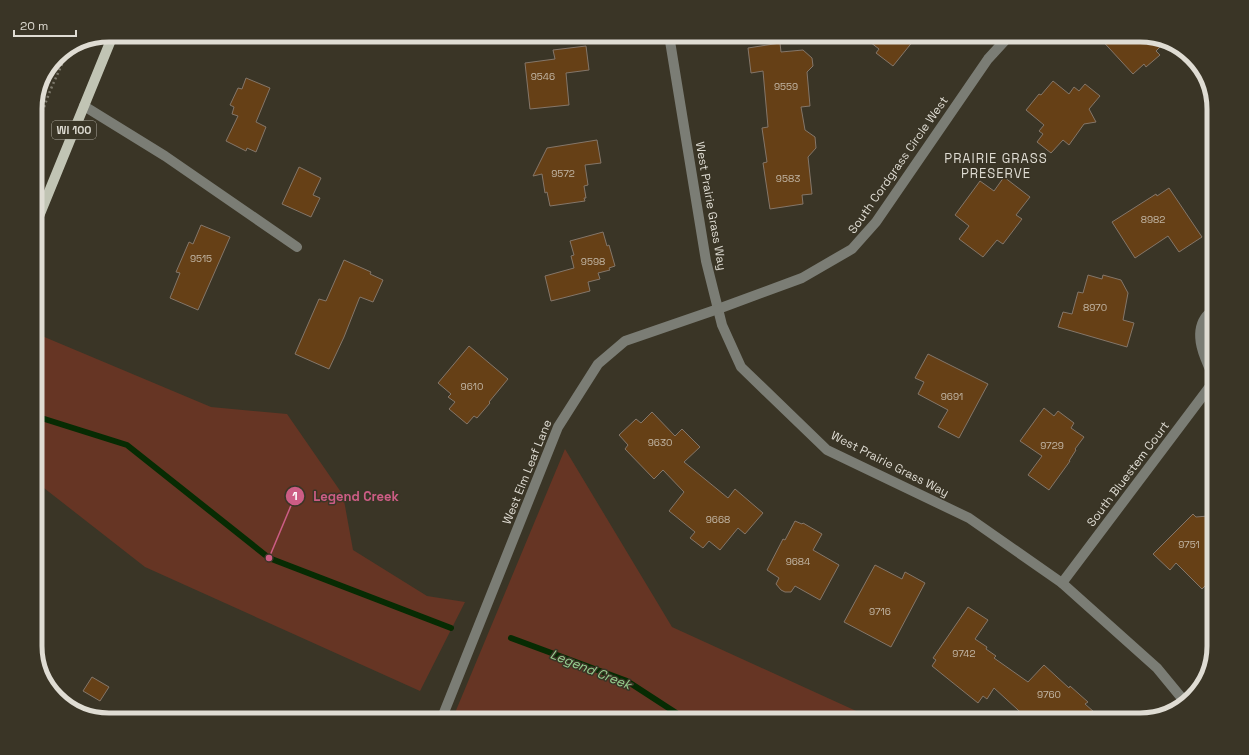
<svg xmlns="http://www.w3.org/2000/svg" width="1249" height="755" viewBox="0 0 1249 755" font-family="'Space Grotesk',sans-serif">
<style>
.green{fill:#663524}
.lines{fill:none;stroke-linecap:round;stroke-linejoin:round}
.stream{stroke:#072b03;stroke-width:6}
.building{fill:#664016;stroke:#847669}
.path{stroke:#7d796c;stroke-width:2.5;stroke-dasharray:2 3;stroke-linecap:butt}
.minor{stroke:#7b7d75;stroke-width:10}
.major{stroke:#c1c4b4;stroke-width:10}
.labels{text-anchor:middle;stroke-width:3;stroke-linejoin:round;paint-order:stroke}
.number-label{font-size:10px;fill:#c1b5a4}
.shield{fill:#3a3526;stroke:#aeaa9f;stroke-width:1}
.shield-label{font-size:11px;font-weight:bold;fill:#dfdcd3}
.street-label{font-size:12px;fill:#dfdcd3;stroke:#3a3526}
.neighbourhood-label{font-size:13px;letter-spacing:1px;fill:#dfdcd3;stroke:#3a3526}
.water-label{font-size:13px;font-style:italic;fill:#98d090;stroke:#3a3526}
.rim{fill:none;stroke:#dfdcd3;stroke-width:5}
.leader{fill:none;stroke:#cc5d85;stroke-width:1.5}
.callout-dot{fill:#cc5d85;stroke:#3a3526;stroke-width:1.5}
.mark-label{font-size:12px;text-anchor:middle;font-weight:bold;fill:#fff}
.callout-label{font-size:13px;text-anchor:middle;font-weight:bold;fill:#cc5d85;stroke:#3a3526;stroke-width:3;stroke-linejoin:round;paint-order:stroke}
</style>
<rect width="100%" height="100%" fill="#3a3526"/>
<g class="green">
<polygon points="42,336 211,407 287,414 343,495 353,550 427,596 465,602 420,691 145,567 35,481 35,353"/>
<polygon points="565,449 672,627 876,720 452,720"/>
</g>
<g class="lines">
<g class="stream">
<polyline points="35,416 127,445 269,558 451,628"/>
<polyline points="511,638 627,681 687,720"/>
</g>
</g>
<g class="building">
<polygon points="861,35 918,35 893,66 876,53 879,49"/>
<polygon points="1097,35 1140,35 1165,42 1156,51 1160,55 1146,67 1144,64 1133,74"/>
<polygon points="780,43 781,52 803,50 812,58 813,66 807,72 810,106 801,107 805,130 815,137 816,148 808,157 812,194 802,195 803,204 770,209 763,163 767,162 762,128 768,127 763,71 751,73 748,48"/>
<polygon points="586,46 589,70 566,73 569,105 530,109 525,63 555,59 553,50"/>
<polygon points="246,78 270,88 256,122 266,127 256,152 247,148 246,151 226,141 238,116 232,114 234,107 230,105 238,88 242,89"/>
<polygon points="1053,81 1069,94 1074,87 1079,91 1085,84 1100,96 1089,109 1096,122 1084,124 1069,145 1063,140 1051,153 1037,142 1043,134 1039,131 1044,125 1026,110 1039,94 1041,95"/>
<polygon points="597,140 601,163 585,165 588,185 584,186 586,198 584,198 585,201 550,206 547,192 545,193 542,174 533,176 547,148"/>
<polygon points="299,167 321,178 313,195 320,198 311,217 282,204"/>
<polygon points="1004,177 1030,197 1016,215 1022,219 1003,244 997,240 983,257 959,239 969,226 955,215 980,181 994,191"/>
<polygon points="1169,188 1202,237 1179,252 1168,236 1135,258 1112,222 1156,194 1157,196"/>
<polygon points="201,225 230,237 198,310 170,298 180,273 176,272 189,242 193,244"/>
<polygon points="603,232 607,246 609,245 615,266 609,268 610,270 598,273 600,279 588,282 590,291 551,301 545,276 574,268 571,256 574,255 570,241"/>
<polygon points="344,260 371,272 370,274 383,280 373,302 360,297 359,299 344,337 329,369 295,354 319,299 326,301"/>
<polygon points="1088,275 1102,279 1103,275 1121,280 1128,293 1123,320 1134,323 1127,347 1058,327 1063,312 1072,314 1078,292 1083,293"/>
<polygon points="469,346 508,379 489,402 490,403 477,418 474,416 467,424 449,409 455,402 448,397 451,394 438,383"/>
<polygon points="928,354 988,384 959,438 938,427 948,410 918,394 924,382 915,378"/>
<polygon points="1044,408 1054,416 1058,411 1074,423 1071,428 1084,437 1075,449 1076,450 1069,461 1070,461 1049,490 1028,475 1042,456 1020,441"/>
<polygon points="652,412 675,436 682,429 700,447 684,462 728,498 735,489 763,513 745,534 738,528 720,550 709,541 703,548 690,538 695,532 669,511 684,492 663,470 654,479 625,449 628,445 619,435 636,419 641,423"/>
<polygon points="1193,514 1196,517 1208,516 1213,520 1214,525 1214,577 1202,589 1176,563 1170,570 1153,554"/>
<polygon points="795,521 802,524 803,523 822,534 813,550 839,565 820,600 795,586 791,592 785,592 781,590 776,584 779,578 767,570 783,539 785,540"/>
<polygon points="875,565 902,579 905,572 925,583 891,647 844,622"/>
<polygon points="968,607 988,620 975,639 987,647 986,649 996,656 994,658 1028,682 1044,665 1069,688 1070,686 1088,702 1085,704 1103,720 1029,720 994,688 987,699 983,696 978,703 932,666 936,660 933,658"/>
<polygon points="92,677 109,687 100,701 83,691"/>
</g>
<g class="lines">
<path class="path" d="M 35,141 C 38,126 42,112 47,99 C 53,82 62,67 67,50"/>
<g class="minor">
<polyline points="669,35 706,261 722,325 741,367 827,450 969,518 1062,583 1157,668 1185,702"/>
<polyline points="84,106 165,156 297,247"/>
<path d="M 1214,310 C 1211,312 1207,315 1205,318 C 1193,336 1206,361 1214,378"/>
<polyline points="1062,583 1214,381"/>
<polyline points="441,720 558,427 598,364 625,341 718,309 802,278 852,249 876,222 988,59 1010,35"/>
</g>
<polyline class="major" points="35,226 113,35"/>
</g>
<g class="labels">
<g class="number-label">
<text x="543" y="80">9546</text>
<text x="786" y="90">9559</text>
<text x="563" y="177">9572</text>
<text x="788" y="182">9583</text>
<text x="1153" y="223">8982</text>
<text x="201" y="262">9515</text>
<text x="593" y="265">9598</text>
<text x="1095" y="311">8970</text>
<text x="472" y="390">9610</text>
<text x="952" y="400">9691</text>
<text x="660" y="446">9630</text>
<text x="1052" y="449">9729</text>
<text x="718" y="523">9668</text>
<text x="1189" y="548">9751</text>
<text x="798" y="565">9684</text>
<text x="880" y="615">9716</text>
<text x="964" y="657">9742</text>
<text x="1049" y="698">9760</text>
</g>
<rect class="shield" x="52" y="121" width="44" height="18" rx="3"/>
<g class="shield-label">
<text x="74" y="134">WI 100</text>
</g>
<g class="street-label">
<text transform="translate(898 165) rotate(-55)" y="4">South Cordgrass Circle West</text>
<text transform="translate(711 206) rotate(80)" y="4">West Prairie Grass Way</text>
<text transform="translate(890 464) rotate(27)" y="4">West Prairie Grass Way</text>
<text transform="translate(527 472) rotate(-68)" y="4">West Elm Leaf Lane</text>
<text transform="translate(1128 474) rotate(-53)" y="4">South Bluestem Court</text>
</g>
<g class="neighbourhood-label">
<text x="996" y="163">PRAIRIE GRASS<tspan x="996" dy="15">PRESERVE</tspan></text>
</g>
<g class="water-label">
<text transform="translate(591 669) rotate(22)" y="5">Legend Creek</text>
</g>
</g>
<path d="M0 0H1249V755H0ZM109 42H1140A67 67 0 0 1 1207 109V646A67 67 0 0 1 1140 713H109A67 67 0 0 1 42 646V109A67 67 0 0 1 109 42Z" fill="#3a3526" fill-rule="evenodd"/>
<path class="rim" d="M109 42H1140A67 67 0 0 1 1207 109V646A67 67 0 0 1 1140 713H109A67 67 0 0 1 42 646V109A67 67 0 0 1 109 42Z"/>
<path class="leader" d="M269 558L295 496"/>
<g class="callout-dot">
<circle cx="269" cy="558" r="4"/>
<circle cx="295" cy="496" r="10"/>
</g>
<g class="mark-label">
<text x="295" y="500">1</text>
</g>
<g class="callout-label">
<text x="356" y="501">Legend Creek</text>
</g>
<path d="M14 30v6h62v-6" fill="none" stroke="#dfdcd3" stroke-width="2"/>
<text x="20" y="30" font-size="12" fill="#dfdcd3" stroke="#3a3526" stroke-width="3" paint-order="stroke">20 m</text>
</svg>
